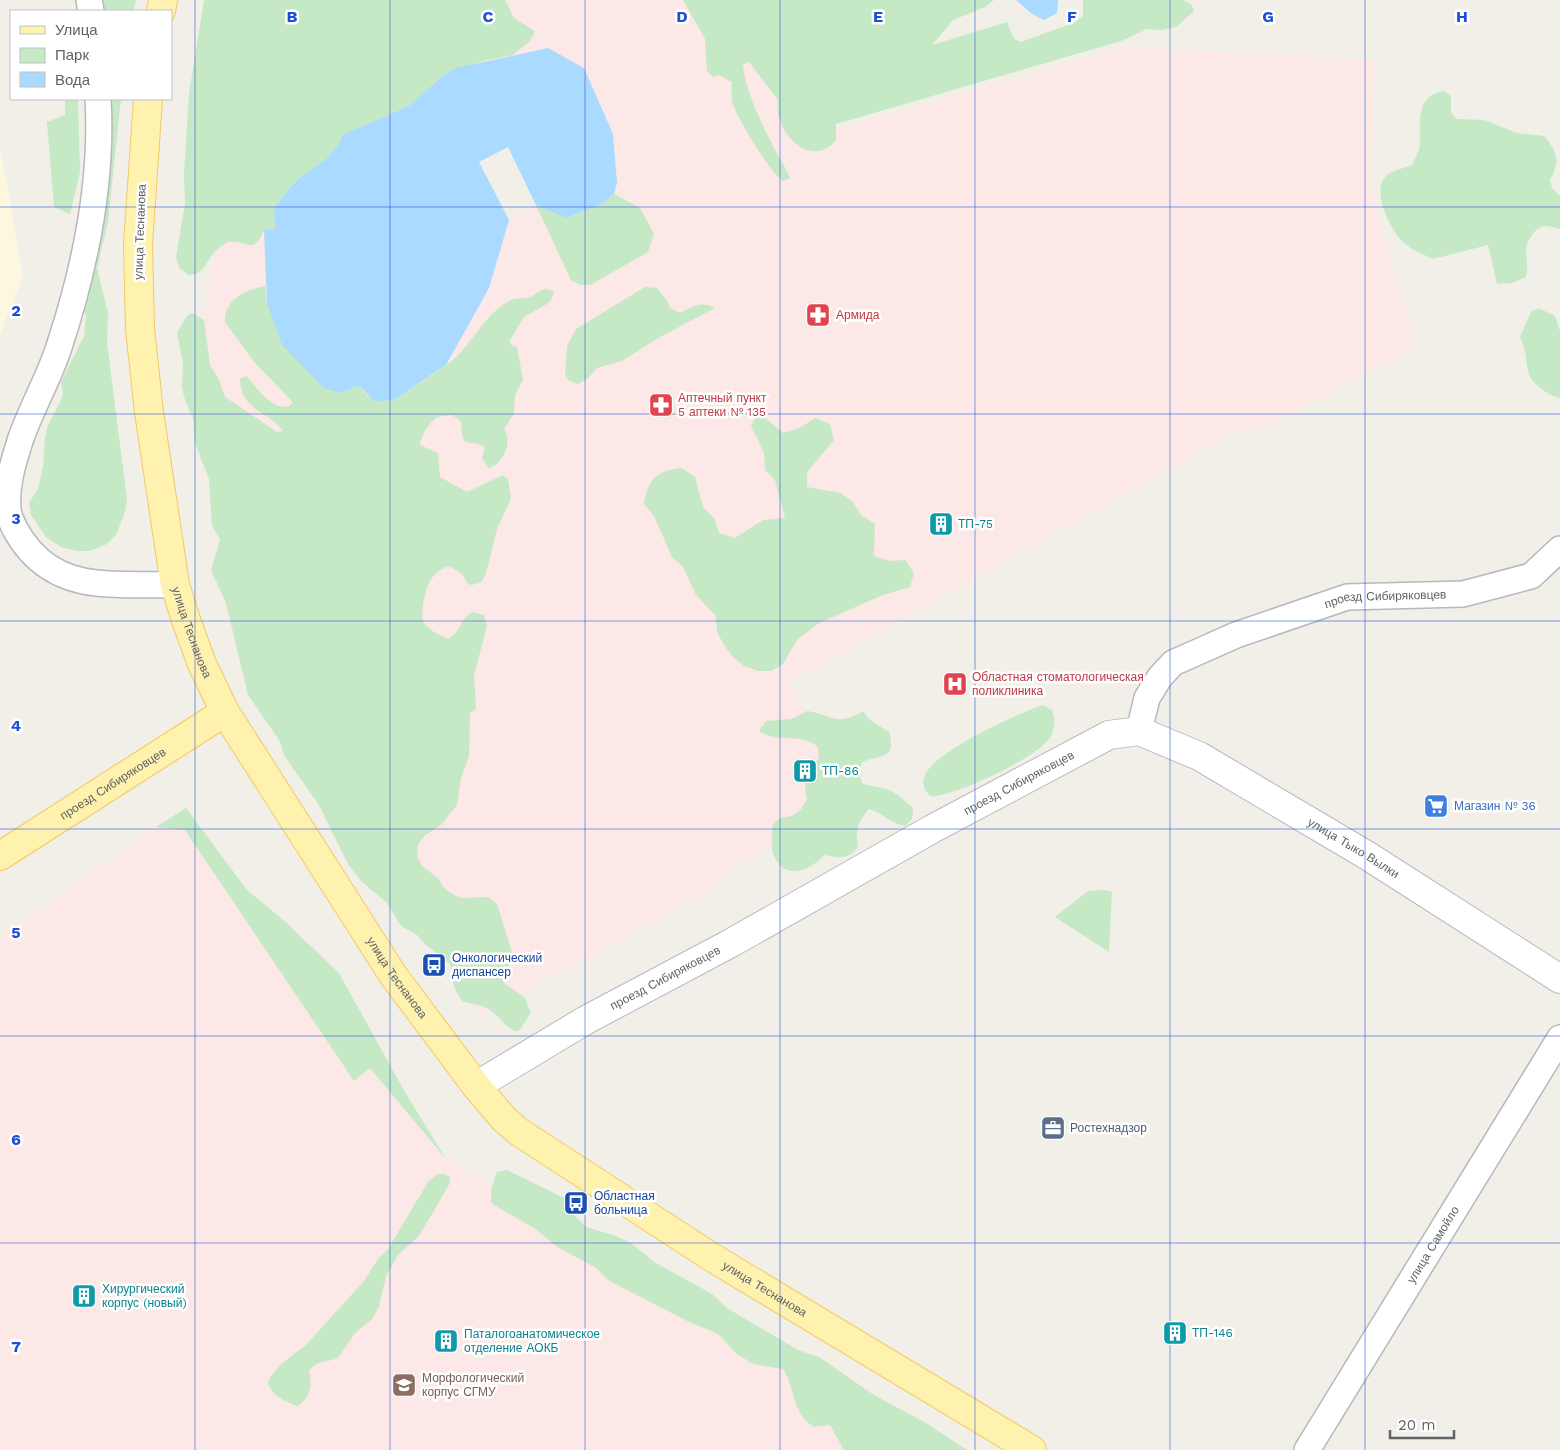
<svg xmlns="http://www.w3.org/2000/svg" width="1560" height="1450" viewBox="0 0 1560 1450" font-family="'Work Sans',sans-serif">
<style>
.commercial{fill:#fef7e0}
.medical{fill:#fce8e6;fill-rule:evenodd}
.green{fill:#c5e8c5}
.water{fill:#aadaff}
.pier{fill:#f1efe8}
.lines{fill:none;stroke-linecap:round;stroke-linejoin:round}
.street-casing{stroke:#b5b8bc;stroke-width:28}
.secondary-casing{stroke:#b6babf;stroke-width:30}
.primary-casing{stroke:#f2c960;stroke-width:30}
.street{stroke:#fff;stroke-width:25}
.secondary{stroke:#fff;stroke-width:28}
.primary{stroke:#fff2af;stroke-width:28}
.grid{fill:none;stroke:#1d4ed8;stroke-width:1;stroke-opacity:0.55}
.labels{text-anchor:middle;stroke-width:5;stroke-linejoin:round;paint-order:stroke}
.street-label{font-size:12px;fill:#5f6368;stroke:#fff}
.health-label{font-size:12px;fill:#be3a42;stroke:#fff;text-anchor:start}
.culture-label{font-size:12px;fill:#0d838f;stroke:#fff;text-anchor:start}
.shop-label{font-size:12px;fill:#366cbe;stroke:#fff;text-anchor:start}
.transit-label{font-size:12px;fill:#164399;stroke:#fff;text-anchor:start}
.service-label{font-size:12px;fill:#4e5e75;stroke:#fff;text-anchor:start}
.education-label{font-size:12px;fill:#785e54;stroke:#fff;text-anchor:start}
.grid-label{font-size:16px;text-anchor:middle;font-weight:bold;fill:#1d4ed8;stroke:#fff;stroke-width:5;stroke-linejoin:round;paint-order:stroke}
</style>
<rect width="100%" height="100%" fill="#f1efe8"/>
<polygon class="commercial" points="0,146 23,276 0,334"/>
<g class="medical">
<path d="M 259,0 L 702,0 L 809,138 L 1125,47 L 1375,60 L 1371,190 L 1416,347 L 1273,423 L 1231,434 L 790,682 L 856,804 L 722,873 L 725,882 L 598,952 L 556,973 L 481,1017 L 293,727 L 196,356 L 239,125 ZM 614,194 L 536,205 L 509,220 L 264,231 Z"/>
<polygon points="156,827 185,830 354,1081 369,1068 446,1159 486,1180 941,1450 0,1450 0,938"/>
</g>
<g class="green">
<polygon points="101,0 136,0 133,11 101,11"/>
<path d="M 204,0 L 505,0 L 514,18 L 535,31 L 530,41 L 513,55 L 479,62 L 441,77 L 409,106 L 342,135 L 339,144 L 327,158 L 296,181 L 274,208 L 275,229 L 264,231 C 252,256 248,239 228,242 C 222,246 216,249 212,255 C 205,265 203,274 189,275 L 180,269 L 176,258 L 185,203 L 184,174 L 189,94 Z"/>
<path d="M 683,0 L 994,0 L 985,7 L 953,20 L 932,45 L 1007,22 L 1014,39 L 1021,42 L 1073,23 L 1083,16 L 1083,0 L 1183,0 L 1191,4 L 1194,11 L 1176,27 L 1162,30 L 1147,29 L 1121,41 L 836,124 L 836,140 C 811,171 773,132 778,100 L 749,62 L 743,64 C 744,92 772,146 787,171 L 790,178 L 783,181 C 770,173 739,120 733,105 C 731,98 732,89 732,82 L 719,75 L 713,77 L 707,71 L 705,39 Z"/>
<path d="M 1444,91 L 1451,96 L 1451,113 L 1457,119 L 1484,120 L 1517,133 L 1544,136 C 1558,152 1560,161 1550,180 L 1552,188 L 1560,196 L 1560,229 C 1554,228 1547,224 1541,227 C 1533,230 1525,245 1526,253 C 1527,263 1528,267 1526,277 L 1512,283 L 1497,284 L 1488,245 L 1433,259 C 1423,254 1414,251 1405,244 C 1392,233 1369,190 1387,175 C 1394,170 1404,168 1412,165 C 1414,160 1417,155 1419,150 C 1423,131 1411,96 1444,91 Z"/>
<polygon points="65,99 78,99 80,172 70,214 54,207 47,122 65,115"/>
<polygon points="106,99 121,99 108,222 97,268 108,313 107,343 127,499 125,512 116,535 107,544 90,551 78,551 61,547 46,537 31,515 29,503 38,489 43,467 45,437 48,425 60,403 63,393 61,382 84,336 86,315 78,304"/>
<polygon points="614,194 640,208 654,234 648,252 590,285 580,285 571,280 536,205 566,218 602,204"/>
<path d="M 265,286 L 267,303 L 340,393 L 356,386 L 361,387 L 368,397 L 394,400 C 412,388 432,376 449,363 C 473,345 483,314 511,300 C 518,297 524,300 530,297 C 540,293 543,285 554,292 L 550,302 L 524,317 L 510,340 L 511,345 L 517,347 L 523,380 L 515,395 L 514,413 L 504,429 C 513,441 503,466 488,468 L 482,458 L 485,447 C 468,437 462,453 461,421 L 452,415 L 437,417 C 429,424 421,434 420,445 L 438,453 L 440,477 L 467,492 L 503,475 L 508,479 L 511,498 L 497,529 L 486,573 L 482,582 L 472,585 L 468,584 L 462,574 L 449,566 C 430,572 426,588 423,605 C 423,612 420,619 425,624 C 430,631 440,635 448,639 C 460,633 461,618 472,612 L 484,615 L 487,626 L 474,675 L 476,709 L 470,713 L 469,756 L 461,778 L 457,805 L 441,825 L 424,836 L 418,845 L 417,856 L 422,866 L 438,878 L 445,889 L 456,896 L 463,898 L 488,897 L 497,904 L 513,955 L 512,960 L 502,978 L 504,983 L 525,998 L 531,1013 L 519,1031 L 515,1031 C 503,1025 498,1014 487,1008 C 479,1004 470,1004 462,1001 L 454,987 L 450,964 L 425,944 L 417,935 L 401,926 L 386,902 L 361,881 L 348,864 L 319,805 L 285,757 L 279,740 L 248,695 L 226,603 L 211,570 L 220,540 L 212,525 L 209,479 L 195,443 L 193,419 L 184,397 L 182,386 L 183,363 L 177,333 L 187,316 L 192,313 L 204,320 L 210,365 L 219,380 L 225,397 L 277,432 L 283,431 C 268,410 241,411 240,379 L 246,376 C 258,388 269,408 288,407 L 293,402 L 255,363 L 225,322 C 224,299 246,290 265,286 Z"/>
<path d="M 645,287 L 657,288 L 668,302 L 669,307 L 680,313 C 693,307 701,300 715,308 L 660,337 L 622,361 L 597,368 L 587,379 L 578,384 L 568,380 L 565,375 L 567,346 L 576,329 Z"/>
<path d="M 1539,308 L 1555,316 L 1560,331 L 1560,398 C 1549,396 1530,383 1528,371 C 1525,356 1527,352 1520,337 L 1531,312 Z"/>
<path d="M 758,412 L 783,433 L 799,428 L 816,418 L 830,424 L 834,440 L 807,472 L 807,487 L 840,493 L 853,502 L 861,515 L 875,524 L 874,556 L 889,561 L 905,560 L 914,573 L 910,587 L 883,595 L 819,623 L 797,640 L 783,664 L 771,671 L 758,671 L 744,666 L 733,657 L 724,645 L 717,632 L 716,616 L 696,595 L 683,567 L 672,557 L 654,516 L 644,504 C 648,478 657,471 682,468 L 695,477 L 703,507 L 714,518 L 719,533 L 735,538 L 763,520 L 785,518 L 775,480 L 765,470 L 764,453 L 751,426 Z"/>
<path d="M 1042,705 L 1052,710 C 1055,720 1056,729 1049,739 C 1036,758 952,798 930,796 C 925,790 922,786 924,778 C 929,753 1018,714 1042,705 Z"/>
<path d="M 807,711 C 833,714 834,728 863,711 L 870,720 L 889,732 C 897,759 881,755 862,762 L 859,772 L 862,783 C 871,787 878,786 886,789 C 896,792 905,801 913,808 L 912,819 L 905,826 C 891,824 883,813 869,809 C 858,821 855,831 858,847 C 848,860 839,858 824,855 C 811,870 786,881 775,858 C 770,849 773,837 772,826 L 779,818 C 795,817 801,812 807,799 C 802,780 808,773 819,758 L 818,747 C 800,732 778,744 759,731 L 766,721 L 791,719 Z"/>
<polygon points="186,808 247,890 281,918 339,973 406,1094 446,1159 370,1068 354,1081 185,830 156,827"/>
<polygon points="1104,890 1112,892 1109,952 1055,917 1088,891"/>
<path d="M 507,1170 L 564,1198 L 573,1214 L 586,1227 L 613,1235 L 631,1243 L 654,1262 L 712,1294 L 727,1308 L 798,1350 L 819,1357 L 874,1395 L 926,1423 L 967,1450 L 844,1450 L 830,1425 L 814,1427 C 792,1414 796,1389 783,1369 L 753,1364 L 737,1354 L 718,1334 L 685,1320 L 608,1280 L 596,1268 L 556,1246 L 537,1230 L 491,1203 L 491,1189 L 497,1172 Z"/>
<path d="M 438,1174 L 444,1174 L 450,1177 L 450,1183 L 419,1236 L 398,1255 L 386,1276 L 379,1306 L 373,1318 L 355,1333 L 338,1358 C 326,1363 318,1359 309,1371 C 312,1385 311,1397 298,1406 C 285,1402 273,1396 268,1384 L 269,1379 L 281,1364 L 307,1344 L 364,1281 L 378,1259 L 388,1249 L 428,1182 Z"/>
</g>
<g class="water">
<polygon points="1016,0 1058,0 1057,13 1044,20 1032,14"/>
<polygon points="548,48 584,68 613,134 617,183 614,194 602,204 566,218 536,205 509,220 489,288 446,365 394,400 373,401 361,387 356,386 340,393 324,388 282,345 267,303 264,230 275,229 274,208 296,181 327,158 339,144 342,135 409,106 441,77 456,68"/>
</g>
<polygon class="pier" points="508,147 536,205 509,220 479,162"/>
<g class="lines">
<defs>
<g id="street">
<polyline points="89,0 91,11"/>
<path d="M 98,99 C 103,183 85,268 59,347 C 49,378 32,407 21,438 C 14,460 6,484 8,508 C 8,516 12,522 15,529 C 33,562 59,579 96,583 C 122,586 149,584 175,585"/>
<path id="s1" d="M 1139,731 L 1147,698 L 1160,677 L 1173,663 L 1236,635 L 1347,597 L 1463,594 L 1531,576 L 1560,549"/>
<path id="s2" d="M 1307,1450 L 1560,1038"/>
</g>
<g id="secondary">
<path id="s3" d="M 476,1086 L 586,1020 L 731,943 L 932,829 L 1109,735 L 1139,731 L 1199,756 L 1368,856 L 1560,979"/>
</g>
<g id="primary">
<polyline points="161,11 163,0"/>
<path id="s4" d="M 148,99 L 138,245 L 140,329 L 149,412 L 175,585 L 186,620 L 202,664 L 225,712 L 393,975 L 476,1086 L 504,1119 L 519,1132 L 713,1258 L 1032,1450"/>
<path id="s5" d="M 0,856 L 225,712"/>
</g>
</defs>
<use href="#street" class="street-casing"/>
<use href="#secondary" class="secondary-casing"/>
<use href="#primary" class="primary-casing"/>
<use href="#street" class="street"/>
<use href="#secondary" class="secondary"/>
<use href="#primary" class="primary"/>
</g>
<path class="grid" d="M 195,0 L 195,1450M 390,0 L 390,1450M 585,0 L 585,1450M 780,0 L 780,1450M 975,0 L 975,1450M 1170,0 L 1170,1450M 1365,0 L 1365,1450M 0,207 L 1560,207M 0,414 L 1560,414M 0,621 L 1560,621M 0,829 L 1560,829M 0,1036 L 1560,1036M 0,1243 L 1560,1243"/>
<defs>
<symbol id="pharmacy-square" viewBox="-11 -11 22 22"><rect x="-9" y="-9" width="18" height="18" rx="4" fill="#e0444e" stroke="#fff"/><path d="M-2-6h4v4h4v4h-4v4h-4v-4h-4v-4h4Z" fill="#fff"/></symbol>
<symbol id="building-square" viewBox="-11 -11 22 22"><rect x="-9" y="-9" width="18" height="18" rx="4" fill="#0f9aa8" stroke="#fff"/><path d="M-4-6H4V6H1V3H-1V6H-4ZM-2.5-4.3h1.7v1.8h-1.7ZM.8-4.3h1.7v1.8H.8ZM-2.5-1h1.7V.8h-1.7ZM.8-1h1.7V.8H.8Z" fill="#fff"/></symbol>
<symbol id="hospital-square" viewBox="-11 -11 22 22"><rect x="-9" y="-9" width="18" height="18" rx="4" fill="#e0444e" stroke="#fff"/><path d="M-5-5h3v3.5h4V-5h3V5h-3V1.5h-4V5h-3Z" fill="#fff"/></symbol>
<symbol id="supermarket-square" viewBox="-11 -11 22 22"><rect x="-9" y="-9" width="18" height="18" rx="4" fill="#3f7fe0" stroke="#fff"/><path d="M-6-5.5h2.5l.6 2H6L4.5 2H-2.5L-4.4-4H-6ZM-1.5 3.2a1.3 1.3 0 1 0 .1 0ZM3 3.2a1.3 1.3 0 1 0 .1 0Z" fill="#fff"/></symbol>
<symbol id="bus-square" viewBox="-11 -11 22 22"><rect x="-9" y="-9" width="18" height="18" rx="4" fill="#1a4fb4" stroke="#fff"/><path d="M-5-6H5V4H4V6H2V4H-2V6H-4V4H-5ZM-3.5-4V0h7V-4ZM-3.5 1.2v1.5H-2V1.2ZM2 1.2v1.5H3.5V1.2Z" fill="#fff"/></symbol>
<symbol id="office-square" viewBox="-11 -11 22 22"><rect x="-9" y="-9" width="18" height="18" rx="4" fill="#5c6f8a" stroke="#fff"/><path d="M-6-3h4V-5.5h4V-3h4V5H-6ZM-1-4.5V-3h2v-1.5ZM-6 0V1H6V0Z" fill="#fff"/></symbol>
<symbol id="university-square" viewBox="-11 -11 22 22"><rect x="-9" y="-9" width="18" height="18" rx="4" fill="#8d6e63" stroke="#fff"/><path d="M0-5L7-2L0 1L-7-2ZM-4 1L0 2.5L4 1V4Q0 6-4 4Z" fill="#fff"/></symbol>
</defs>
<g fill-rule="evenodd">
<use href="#pharmacy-square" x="804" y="301" width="28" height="28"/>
<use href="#pharmacy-square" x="647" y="391" width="28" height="28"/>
<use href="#building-square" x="927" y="510" width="28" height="28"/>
<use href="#hospital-square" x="941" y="670" width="28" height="28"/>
<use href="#building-square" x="791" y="757" width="28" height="28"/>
<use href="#supermarket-square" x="1422" y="792" width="28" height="28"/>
<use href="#bus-square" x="420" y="951" width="28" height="28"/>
<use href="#office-square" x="1039" y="1114" width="28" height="28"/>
<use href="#bus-square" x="562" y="1189" width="28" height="28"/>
<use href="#building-square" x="70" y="1282" width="28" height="28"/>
<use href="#building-square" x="1161" y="1319" width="28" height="28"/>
<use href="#building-square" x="432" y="1327" width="28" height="28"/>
<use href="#university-square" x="390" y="1371" width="28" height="28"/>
</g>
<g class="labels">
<g class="street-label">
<text transform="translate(140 232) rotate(-88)" y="4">улица Теснанова</text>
<text dy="4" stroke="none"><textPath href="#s1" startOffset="302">проезд Сибиряковцев</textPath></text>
<text dy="4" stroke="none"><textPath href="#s4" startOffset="539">улица Теснанова</textPath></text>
<text dy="4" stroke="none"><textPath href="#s3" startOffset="622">проезд Сибиряковцев</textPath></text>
<text dy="4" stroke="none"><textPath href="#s5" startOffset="134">проезд Сибиряковцев</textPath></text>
<text dy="4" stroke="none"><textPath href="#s3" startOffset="999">улица Тыко Вылки</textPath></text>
<text dy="4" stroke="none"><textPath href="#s3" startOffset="218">проезд Сибиряковцев</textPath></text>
<text dy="4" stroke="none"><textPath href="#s4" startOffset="942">улица Теснанова</textPath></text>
<text dy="4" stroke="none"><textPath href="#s2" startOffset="241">улица Самойло</textPath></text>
<text dy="4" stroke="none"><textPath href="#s4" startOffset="1431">улица Теснанова</textPath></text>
</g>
<g class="health-label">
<text x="836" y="319">Армида</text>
<text x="678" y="402">Аптечный пункт<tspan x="678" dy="14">5 аптеки № 135</tspan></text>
<text x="972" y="681">Областная стоматологическая<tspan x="972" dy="14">поликлиника</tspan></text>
</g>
<g class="culture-label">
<text x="958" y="528">ТП-75</text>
<text x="822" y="775">ТП-86</text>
<text x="102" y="1293">Хирургический<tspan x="102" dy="14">корпус (новый)</tspan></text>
<text x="1192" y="1337">ТП-146</text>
<text x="464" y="1338">Паталогоанатомическое<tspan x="464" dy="14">отделение АОКБ</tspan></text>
</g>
<g class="shop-label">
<text x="1454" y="810">Магазин № 36</text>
</g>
<g class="transit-label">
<text x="452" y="962">Онкологический<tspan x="452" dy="14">диспансер</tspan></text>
<text x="594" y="1200">Областная<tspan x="594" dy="14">больница</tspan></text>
</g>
<g class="service-label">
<text x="1070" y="1132">Ростехнадзор</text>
</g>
<g class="education-label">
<text x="422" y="1382">Морфологический<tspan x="422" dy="14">корпус СГМУ</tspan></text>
</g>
</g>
<g class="grid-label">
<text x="292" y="22">B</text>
<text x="488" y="22">C</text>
<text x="682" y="22">D</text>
<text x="878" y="22">E</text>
<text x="1072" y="22">F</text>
<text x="1268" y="22">G</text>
<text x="1462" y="22">H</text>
<text x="16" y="316">2</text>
<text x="16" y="524">3</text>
<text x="16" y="731">4</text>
<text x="16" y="938">5</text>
<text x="16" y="1145">6</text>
<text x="16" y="1352">7</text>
</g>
<rect x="10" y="10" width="162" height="90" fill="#ffffff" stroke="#bfc1c3"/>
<rect x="20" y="26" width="25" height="8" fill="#fff2af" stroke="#bfc1c3"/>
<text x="55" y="35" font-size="15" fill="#5f6368">Улица</text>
<rect x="20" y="48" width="25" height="15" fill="#c5e8c5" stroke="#bfc1c3"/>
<text x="55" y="60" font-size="15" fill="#5f6368">Парк</text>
<rect x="20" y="72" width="25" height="15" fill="#aadaff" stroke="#bfc1c3"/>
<text x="55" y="85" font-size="15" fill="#5f6368">Вода</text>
<path d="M1390 1430v8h64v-8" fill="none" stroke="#5f6368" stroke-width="2.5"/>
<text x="1398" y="1430" font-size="15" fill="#5f6368" stroke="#ffffff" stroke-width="4" paint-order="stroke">20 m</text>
</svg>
